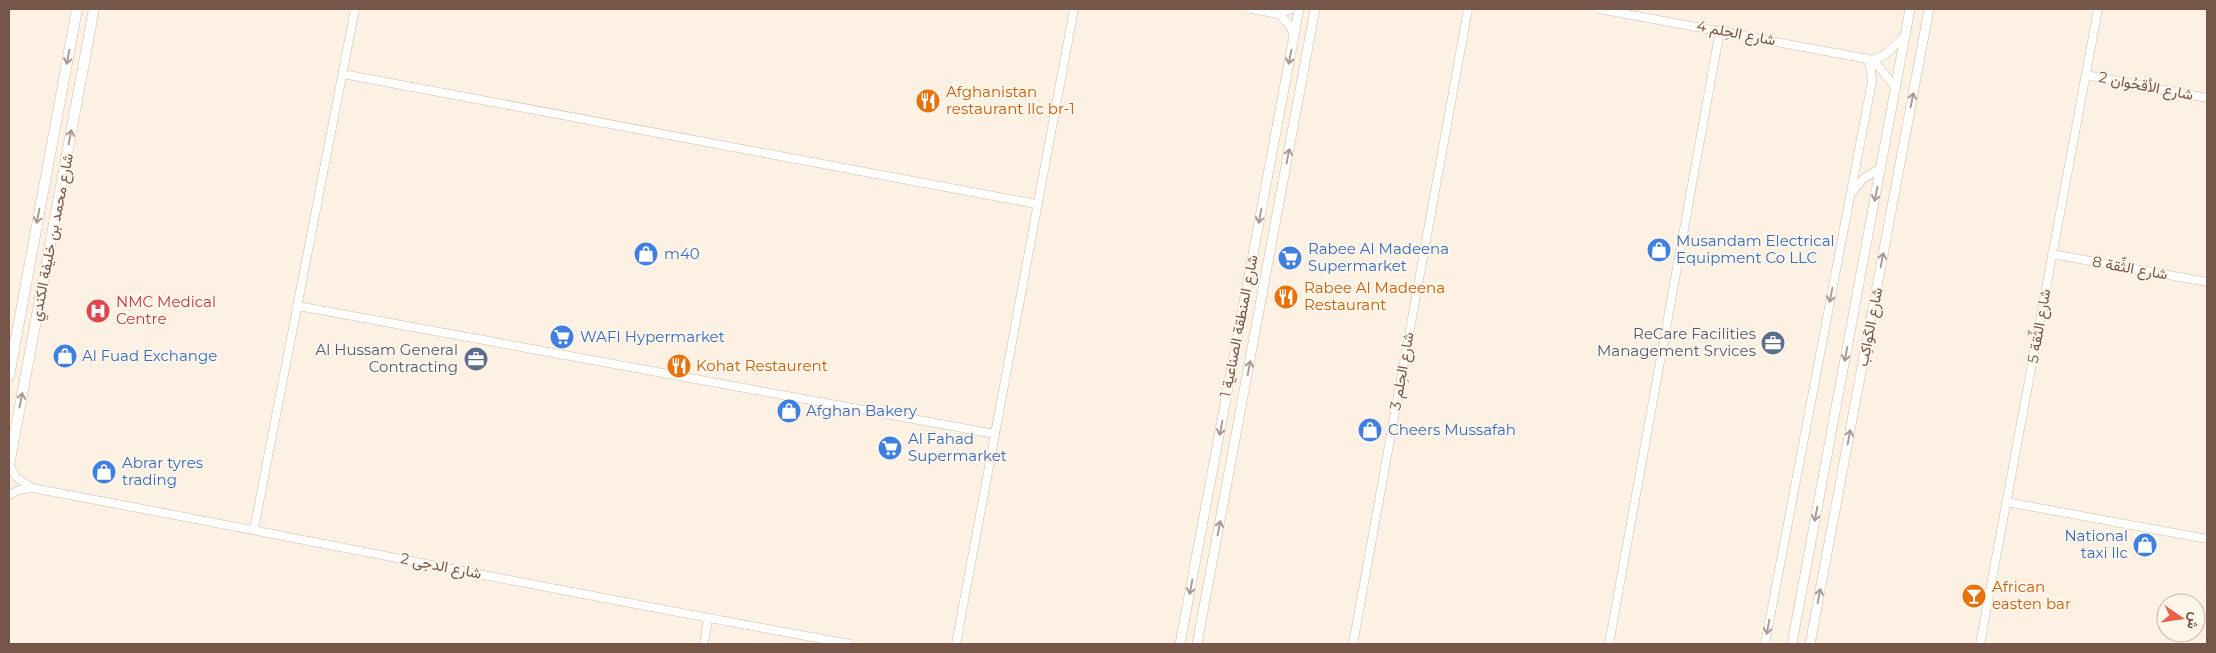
<svg xmlns="http://www.w3.org/2000/svg" width="2216" height="653" viewBox="0 0 2216 653" font-family="Montserrat,Vazirmatn,sans-serif">
<style>
.lines{fill:none;stroke-linecap:round;stroke-linejoin:round}
.minor-casing{stroke:#d0baad;stroke-width:9}
.tertiary-casing{stroke:#d0baad;stroke-width:10}
.secondary-casing{stroke:#d3b9aa;stroke-width:11}
.minor{stroke:#fff;stroke-width:8}
.tertiary{stroke:#fff;stroke-width:9}
.secondary{stroke:#fff;stroke-width:10}
.oneway{stroke:#ac9a92}
.labels{text-anchor:middle;stroke-width:4;stroke-linejoin:round;paint-order:stroke}
.street-label{font-size:15px;fill:#755649;stroke:#fff5ea}
.food-label{font-size:15px;fill:#c56008;stroke:#fff5ea;text-anchor:start}
.shop-label{font-size:15px;fill:#366cbe;stroke:#fff5ea;text-anchor:start}
.health-label{font-size:15px;fill:#be3a42;stroke:#fff5ea;text-anchor:start}
.service-label{font-size:15px;fill:#4e5e75;stroke:#fff5ea;text-anchor:end}
</style>
<rect width="100%" height="100%" fill="#fdf1e4"/>
<g class="lines">
<defs>
<g id="minor">
<polyline points="1250,9 1279,14 1291,9"/>
<polyline points="1599,9 1873,60 1886,54 1905,36"/>
<polyline points="1279,14 1290,26 1294,36"/>
<polyline points="1873,60 1896,88"/>
<polyline points="343,74 1036,204"/>
<polyline points="2086,75 2207,98"/>
<polyline points="1852,192 1864,178 1881,168"/>
<polyline points="2052,254 2207,282"/>
<polyline points="298,306 995,434"/>
<polyline points="9,466 16,477 32,488"/>
<path d="M 9,495 L 19,490 L 32,488 C 305,539 577,595 850,644"/>
<polyline points="2006,502 2207,539"/>
<polyline points="254,529 355,9"/>
<polyline points="704,644 708,619"/>
<polyline points="956,644 1074,9"/>
<polyline points="1353,644 1468,9"/>
<polyline points="1609,644 1720,30"/>
<polyline points="1765,644 1872,81 1871,70 1867,58"/>
<polyline points="1980,644 2098,9"/>
</g>
<g id="tertiary">
<polyline points="1180,644 1299,9"/>
<polyline points="1197,644 1315,9"/>
<polyline points="1792,644 1910,9"/>
<polyline points="1810,644 1929,9"/>
</g>
<g id="secondary">
<polyline points="9,376 77,9"/>
<polyline points="9,465 94,9"/>
</g>
</defs>
<use href="#minor" class="minor-casing"/>
<use href="#tertiary" class="tertiary-casing"/>
<use href="#secondary" class="secondary-casing"/>
<use href="#minor" class="minor"/>
<use href="#tertiary" class="tertiary"/>
<use href="#secondary" class="secondary"/>
</g>
<defs><path id="oneway-shaft" d="M-6 0H5M1.5-3L5.5 0L1.5 3" fill="none" stroke-width="1.6" stroke-linecap="round" stroke-linejoin="round" transform="scale(1.25)"/></defs>
<g class="oneway">
<use href="#oneway-shaft" transform="translate(68 57) rotate(101)"/>
<use href="#oneway-shaft" transform="translate(1290 57) rotate(101)"/>
<use href="#oneway-shaft" transform="translate(1912 100) rotate(-79)"/>
<use href="#oneway-shaft" transform="translate(70 137) rotate(-79)"/>
<use href="#oneway-shaft" transform="translate(1288 156) rotate(-79)"/>
<use href="#oneway-shaft" transform="translate(1876 194) rotate(101)"/>
<use href="#oneway-shaft" transform="translate(38 216) rotate(101)"/>
<use href="#oneway-shaft" transform="translate(1260 216) rotate(101)"/>
<use href="#oneway-shaft" transform="translate(1882 260) rotate(-79)"/>
<use href="#oneway-shaft" transform="translate(1831 295) rotate(101)"/>
<use href="#oneway-shaft" transform="translate(1846 354) rotate(101)"/>
<use href="#oneway-shaft" transform="translate(1249 368) rotate(-79)"/>
<use href="#oneway-shaft" transform="translate(21 400) rotate(-79)"/>
<use href="#oneway-shaft" transform="translate(1221 428) rotate(101)"/>
<use href="#oneway-shaft" transform="translate(1849 437) rotate(-79)"/>
<use href="#oneway-shaft" transform="translate(1816 514) rotate(101)"/>
<use href="#oneway-shaft" transform="translate(1219 528) rotate(-79)"/>
<use href="#oneway-shaft" transform="translate(1191 587) rotate(101)"/>
<use href="#oneway-shaft" transform="translate(1819 596) rotate(-79)"/>
<use href="#oneway-shaft" transform="translate(1768 627) rotate(101)"/>
</g>
<defs>
<symbol id="restaurant-disc" viewBox="-11 -11 22 22"><circle r="9.5" fill="#e8710a" stroke="#fff5ea"/><path d="M-5-6h1v4h1v-4h1v4h1v-4h1v5L-1.5 .5V6h-2V.5L-5-1ZM5-6V6H3V1.5H1.5Q1.5-4 5-6Z" fill="#fff"/></symbol>
<symbol id="shop-disc" viewBox="-11 -11 22 22"><circle r="9.5" fill="#3f7fe0" stroke="#fff5ea"/><path d="M-5-2.5h2.3a2.7 3.5 0 0 1 5.4 0H5L5.5 6h-11ZM-1.5-2.5h3a1.5 2.3 0 0 0-3 0Z" fill="#fff"/></symbol>
<symbol id="supermarket-disc" viewBox="-11 -11 22 22"><circle r="9.5" fill="#3f7fe0" stroke="#fff5ea"/><path d="M-6-5.5h2.5l.6 2H6L4.5 2H-2.5L-4.4-4H-6ZM-1.5 3.2a1.3 1.3 0 1 0 .1 0ZM3 3.2a1.3 1.3 0 1 0 .1 0Z" fill="#fff"/></symbol>
<symbol id="hospital-disc" viewBox="-11 -11 22 22"><circle r="9.5" fill="#e0444e" stroke="#fff5ea"/><path d="M-5-5h3v3.5h4V-5h3V5h-3V1.5h-4V5h-3Z" fill="#fff"/></symbol>
<symbol id="office-disc" viewBox="-11 -11 22 22"><circle r="9.5" fill="#5c6f8a" stroke="#fff5ea"/><path d="M-6-3h4V-5.5h4V-3h4V5H-6ZM-1-4.5V-3h2v-1.5ZM-6 0V1H6V0Z" fill="#fff"/></symbol>
<symbol id="bar-disc" viewBox="-11 -11 22 22"><circle r="9.5" fill="#e8710a" stroke="#fff5ea"/><path d="M-6-5H6L.8 .8V4.5H3.5V6h-7V4.5H-.8V.8Z" fill="#fff"/></symbol>
</defs>
<g fill-rule="evenodd">
<use href="#restaurant-disc" x="914" y="87" width="28" height="28"/>
<use href="#shop-disc" x="1645" y="236" width="28" height="28"/>
<use href="#shop-disc" x="632" y="240" width="28" height="28"/>
<use href="#supermarket-disc" x="1276" y="244" width="28" height="28"/>
<use href="#restaurant-disc" x="1272" y="283" width="28" height="28"/>
<use href="#hospital-disc" x="84" y="297" width="28" height="28"/>
<use href="#supermarket-disc" x="548" y="323" width="28" height="28"/>
<use href="#office-disc" x="1759" y="329" width="28" height="28"/>
<use href="#shop-disc" x="51" y="342" width="28" height="28"/>
<use href="#office-disc" x="462" y="345" width="28" height="28"/>
<use href="#restaurant-disc" x="665" y="352" width="28" height="28"/>
<use href="#shop-disc" x="775" y="397" width="28" height="28"/>
<use href="#shop-disc" x="1356" y="416" width="28" height="28"/>
<use href="#supermarket-disc" x="876" y="434" width="28" height="28"/>
<use href="#shop-disc" x="90" y="458" width="28" height="28"/>
<use href="#shop-disc" x="2131" y="531" width="28" height="28"/>
<use href="#bar-disc" x="1960" y="582" width="28" height="28"/>
</g>
<g class="labels">
<g class="street-label">
<text transform="translate(1736 33) rotate(11)" y="5">شارع الحِلم 4</text>
<text transform="translate(2146 86) rotate(11)" y="5">شارع الأقحُوان 2</text>
<text transform="translate(52 237) rotate(-79)" y="5">شارع محمد بن خليفة الكندي</text>
<text transform="translate(2130 268) rotate(10)" y="5">شارع الثِّقة 8</text>
<text transform="translate(1239 326) rotate(-79)" y="5">شارع المنطقة الصناعية 1</text>
<text transform="translate(2039 326) rotate(-80)" y="5">شارع الثِّقة 5</text>
<text transform="translate(1870 327) rotate(-79)" y="5">شارع الكَواكِب</text>
<text transform="translate(1402 371) rotate(-80)" y="5">شارع الحِلم 3</text>
<text transform="translate(441 566) rotate(11)" y="5">شارع الدجى 2</text>
</g>
<g class="food-label">
<text x="946" y="97">Afghanistan<tspan x="946" dy="17">restaurant llc br-1</tspan></text>
<text x="1304" y="293">Rabee Al Madeena<tspan x="1304" dy="17">Restaurant</tspan></text>
<text x="696" y="371">Kohat Restaurent</text>
<text x="1992" y="592">African<tspan x="1992" dy="17">easten bar</tspan></text>
</g>
<g class="shop-label">
<text x="1676" y="246">Musandam Electrical<tspan x="1676" dy="17">Equipment Co LLC</tspan></text>
<text x="1308" y="254">Rabee Al Madeena<tspan x="1308" dy="17">Supermarket</tspan></text>
<text x="664" y="259">m40</text>
<text x="580" y="342">WAFI Hypermarket</text>
<text x="82" y="361">Al Fuad Exchange</text>
<text x="806" y="416">Afghan Bakery</text>
<text x="1388" y="435">Cheers Mussafah</text>
<text x="908" y="444">Al Fahad<tspan x="908" dy="17">Supermarket</tspan></text>
<text x="122" y="468">Abrar tyres<tspan x="122" dy="17">trading</tspan></text>
<text x="2128" y="541" text-anchor="end">National<tspan x="2128" dy="17">taxi llc</tspan></text>
</g>
<g class="health-label">
<text x="116" y="307">NMC Medical<tspan x="116" dy="17">Centre</tspan></text>
</g>
<g class="service-label">
<text x="1756" y="339">ReCare Facilities<tspan x="1756" dy="17">Management Srvices</tspan></text>
<text x="458" y="355">Al Hussam General<tspan x="458" dy="17">Contracting</tspan></text>
</g>
</g>
<rect width="2216" height="653" fill="none" stroke="#755649" stroke-width="20"/>
<g transform="translate(2181 618) rotate(103)"><circle r="24" fill="#fff5ea" stroke="#c8b5aa"/>
<path d="M0-4L9 19L0 12L-9 19Z" fill="#e95f47"/>
<text y="-8" font-size="14" font-weight="bold" text-anchor="middle" fill="#755649">ش</text>
</g>
</svg>
